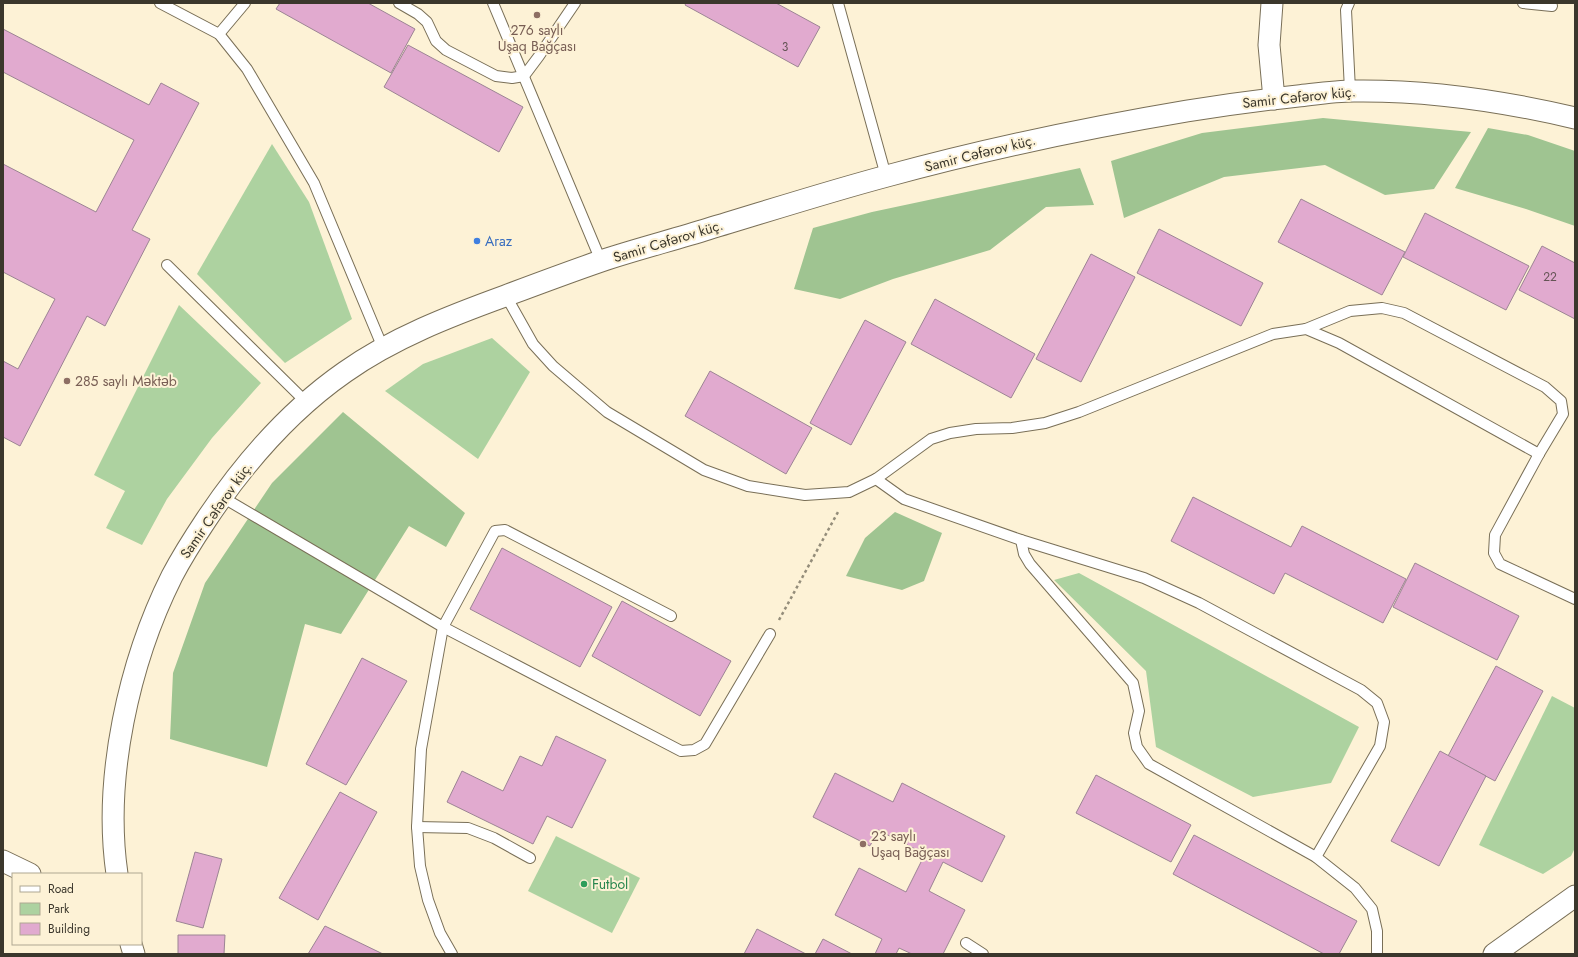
<svg xmlns="http://www.w3.org/2000/svg" width="1578" height="957" viewBox="0 0 1578 957" font-family="Jost,sans-serif">
<style>
.green{fill:#add2a0}
.forest{fill:#9fc491}
.building{fill:#e1aacf;stroke:#9c8494}
.lines{fill:none;stroke-linecap:round;stroke-linejoin:round}
.service-casing{stroke:#796f57;stroke-width:12}
.minor-casing{stroke:#796f57;stroke-width:23}
.path{stroke:#948d7a;stroke-width:2.5;stroke-dasharray:3 3;stroke-linecap:butt}
.service{stroke:#fff;stroke-width:10}
.minor{stroke:#fff;stroke-width:21}
.education-dot{fill:#8d6e63;stroke:#fdf2d6;stroke-width:1.5}
.shop-dot{fill:#3f7fe0;stroke:#fdf2d6;stroke-width:1.5}
.leisure-dot{fill:#2e9e5b;stroke:#fdf2d6;stroke-width:1.5}
.labels{text-anchor:middle;stroke-width:4;stroke-linejoin:round;paint-order:stroke}
.number-label{font-size:12px;fill:#645455}
.education-label{font-size:14px;fill:#785e54;stroke:#fdf2d6;text-anchor:start}
.street-label{font-size:14px;fill:#3b372c;stroke:#fdf2d6}
.shop-label{font-size:14px;fill:#366cbe;stroke:#fdf2d6;text-anchor:start}
.leisure-label{font-size:14px;fill:#27864d;stroke:#fdf2d6;text-anchor:start}
</style>
<rect width="100%" height="100%" fill="#fdf2d6"/>
<g class="green">
<polygon points="272,144 309,202 352,319 285,363 197,274"/>
<polygon points="179,305 261,383 212,438 167,499 142,545 106,528 125,491 94,475"/>
<polygon points="492,338 530,372 478,459 385,391 423,364"/>
<polygon points="1079,573 1359,727 1331,783 1253,797 1156,747 1146,671 1054,580"/>
<polygon points="1552,696 1575,708 1575,848 1571,856 1543,874 1479,845"/>
<polygon points="556,836 640,878 612,933 528,891"/>
</g>
<g class="forest">
<polygon points="1323,118 1471,132 1434,189 1385,195 1325,165 1224,177 1124,218 1111,161 1202,133"/>
<polygon points="1488,128 1528,135 1575,151 1575,226 1526,209 1455,188"/>
<polygon points="1080,168 1094,205 1046,207 990,250 893,279 840,299 794,289 813,228 872,212"/>
<polygon points="343,412 465,513 446,547 409,526 341,634 305,624 267,767 170,739 173,673 205,583 272,483"/>
<polygon points="895,512 942,533 924,581 902,590 846,576 865,538"/>
</g>
<g class="building">
<polygon points="280,3 368,3 415,29 391,73 276,9"/>
<polygon points="686,3 776,3 820,27 798,67 685,5"/>
<polygon points="3,29 149,105 161,83 199,103 132,230 150,239 105,326 87,316 20,446 3,437 3,361 18,369 55,299 3,272 3,164 96,212 134,140 3,72"/>
<polygon points="408,45 523,107 499,152 384,87"/>
<polygon points="1301,199 1405,252 1382,295 1278,242"/>
<polygon points="1425,213 1529,266 1506,310 1403,257"/>
<polygon points="1159,229 1263,283 1241,326 1137,273"/>
<polygon points="1542,246 1575,263 1575,319 1519,290"/>
<polygon points="1091,254 1135,277 1081,382 1036,359"/>
<polygon points="935,299 1035,354 1011,398 911,344"/>
<polygon points="865,320 906,342 851,445 810,423"/>
<polygon points="710,371 812,428 786,474 685,416"/>
<polygon points="1193,497 1291,547 1302,526 1406,579 1383,623 1285,573 1274,594 1171,541"/>
<polygon points="502,548 612,607 580,667 470,609"/>
<polygon points="1415,563 1519,616 1497,660 1393,607"/>
<polygon points="622,601 731,661 700,716 592,656"/>
<polygon points="362,658 407,681 346,785 306,764"/>
<polygon points="1496,666 1543,691 1495,781 1448,756"/>
<polygon points="556,736 606,760 572,828 547,816 533,844 447,802 462,771 503,791 520,756 542,766"/>
<polygon points="1440,751 1486,776 1439,866 1391,841"/>
<polygon points="835,773 893,802 902,783 1005,836 982,882 943,862 929,891 965,910 943,954 912,954 899,948 896,954 875,954 882,939 835,915 859,868 906,892 925,854 878,830 870,846 813,817"/>
<polygon points="1096,775 1191,825 1171,862 1076,813"/>
<polygon points="340,792 377,812 318,920 279,898"/>
<polygon points="1194,835 1357,921 1339,954 1324,954 1173,874"/>
<polygon points="195,852 222,859 203,928 176,921"/>
<polygon points="325,926 383,954 308,954"/>
<polygon points="757,929 806,954 744,954"/>
<polygon points="178,935 225,935 224,954 178,954"/>
<polygon points="823,939 852,954 815,954"/>
</g>
<g class="lines">
<defs>
<g id="service">
<polyline points="160,3 219,34 247,69 314,183 383,348"/>
<polyline points="399,3 418,14 427,22 436,41 446,50 496,76 512,78 524,76 539,56 575,3"/>
<polyline points="493,3 601,261"/>
<polyline points="838,3 886,176"/>
<polyline points="1349,3 1346,10 1350,90"/>
<polyline points="1523,3 1552,6"/>
<polyline points="219,34 245,3"/>
<polyline points="167,265 306,402"/>
<polyline points="506,296 533,344 553,366 607,412 704,470 748,486 805,495 849,492 876,479 931,439 950,433 976,429 1012,428 1045,423 1079,412 1273,334 1306,329 1339,343 1539,454 1495,535 1494,553 1500,564 1575,599"/>
<polyline points="1306,329 1350,311 1382,308 1404,313 1545,387 1561,401 1563,414 1539,454"/>
<polyline points="876,479 904,499 1021,540 1144,578 1199,603 1361,690 1377,703 1384,722 1380,746 1316,857"/>
<polyline points="222,497 443,627 681,751 694,750 705,744 770,634"/>
<polyline points="1021,540 1024,554 1030,564 1133,683 1139,711 1134,733 1137,747 1149,764 1316,857 1355,888 1372,909 1377,931 1377,954"/>
<polyline points="417,827 468,828 494,838 530,858"/>
<polyline points="966,943 983,954"/>
<polyline points="452,954 440,933 428,900 420,866 417,827 421,749 443,627 495,531 505,530 671,616"/>
</g>
<g id="minor">
<polyline points="1272,3 1269,45 1274,99"/>
<polyline points="3,861 30,874"/>
<path d="M 117,874 C 103,778 129,662 172,576 C 182,557 194,538 206,520 C 244,463 289,411 345,372 C 393,338 450,316 505,296 C 537,284 569,272 601,261 C 637,249 673,240 708,229 C 768,211 827,192 887,176 C 986,149 1086,128 1187,111 C 1224,105 1261,100 1298,96 C 1316,94 1335,91 1354,91 C 1428,90 1503,101 1575,118"/>
<polyline points="131,944 134,954"/>
<polyline points="1494,954 1575,896"/>
</g>
</defs>
<use href="#service" class="service-casing"/>
<use href="#minor" class="minor-casing"/>
<polyline class="path" points="779,620 838,512"/>
<use href="#service" class="service"/>
<use href="#minor" class="minor"/>
</g>
<g class="education-dot">
<circle cx="537" cy="15" r="4"/>
<circle cx="67" cy="381" r="4"/>
<circle cx="863" cy="844" r="4"/>
</g>
<circle class="shop-dot" cx="477" cy="241" r="4"/>
<circle class="leisure-dot" cx="584" cy="884" r="4"/>
<g class="labels">
<g class="number-label">
<text x="785" y="51">3</text>
<text x="1550" y="281">22</text>
</g>
<g class="education-label">
<text x="537" y="35" text-anchor="middle">276 saylı<tspan x="537" dy="16">Uşaq Bağçası</tspan></text>
<text x="75" y="386">285 saylı Məktəb</text>
<text x="871" y="841">23 saylı<tspan x="871" dy="16">Uşaq Bağçası</tspan></text>
</g>
<g class="street-label">
<text transform="translate(1299 97) rotate(-6)" y="5">Samir Cəfərov küç.</text>
<text transform="translate(980 153) rotate(-14)" y="5">Samir Cəfərov küç.</text>
<text transform="translate(668 241) rotate(-17)" y="5">Samir Cəfərov küç.</text>
<text transform="translate(216 510) rotate(-55)" y="5">Samir Cəfərov küç.</text>
</g>
<g class="shop-label">
<text x="485" y="246">Araz</text>
</g>
<g class="leisure-label">
<text x="592" y="889">Futbol</text>
</g>
</g>
<rect width="1578" height="957" fill="none" stroke="#3b372c" stroke-width="8"/>
<rect x="12" y="873" width="130" height="72" fill="#fdf2d6" stroke="#afa792"/>
<rect x="20" y="886" width="20" height="6" fill="#ffffff" stroke="#afa792"/>
<text x="48" y="893" font-size="12" fill="#3b372c">Road</text>
<rect x="20" y="903" width="20" height="12" fill="#add2a0" stroke="#afa792"/>
<text x="48" y="913" font-size="12" fill="#3b372c">Park</text>
<rect x="20" y="923" width="20" height="12" fill="#e1aacf" stroke="#afa792"/>
<text x="48" y="933" font-size="12" fill="#3b372c">Building</text>
</svg>
